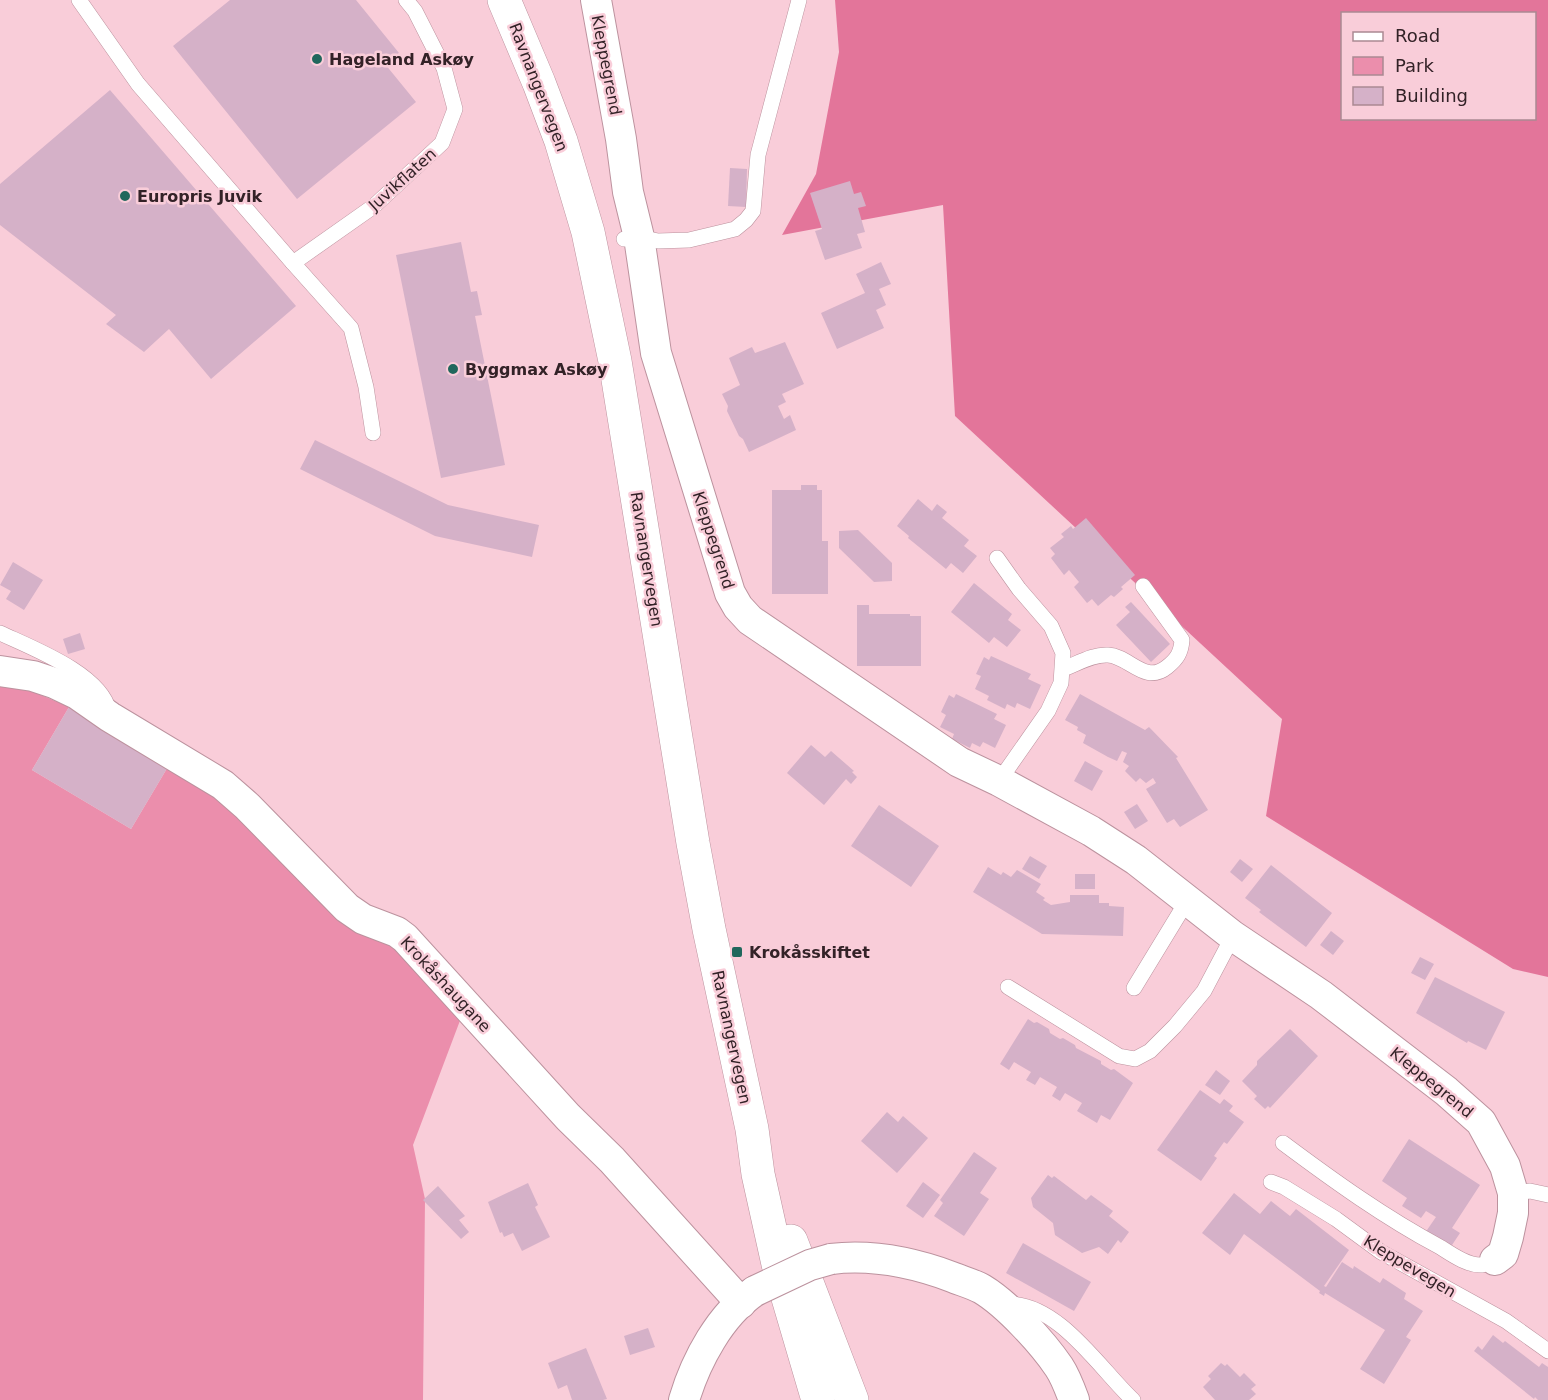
<svg xmlns="http://www.w3.org/2000/svg" width="1548" height="1400" viewBox="0 0 1548 1400" font-family="'DejaVu Sans',sans-serif">
<style>
.green{fill:#eb8eac}
.forest{fill:#e3759a;fill-rule:evenodd}
.building{fill:#d5b1c8}
.lines{fill:none;stroke-linecap:round;stroke-linejoin:round}
.lane-casing{stroke:#bc929e;stroke-width:16}
.street-casing{stroke:#bc929e;stroke-width:32}
.primary-casing{stroke:#bc929e;stroke-width:34}
.lane{stroke:#fff;stroke-width:15}
.street{stroke:#fff;stroke-width:30}
.primary{stroke:#fff;stroke-width:33}
.street-bridge-casing{stroke:#bc929e;stroke-width:32;stroke-linecap:butt}
.street-bridge{stroke:#fff;stroke-width:30}
.poi-dot{fill:#20675c;stroke:#f9cdd9;stroke-width:2}
.labels{text-anchor:middle;stroke-width:5;stroke-linejoin:round;paint-order:stroke}
.poi-label{font-size:16px;font-weight:bold;fill:#332227;stroke:#f9cdd9;text-anchor:start}
.street-label{font-size:16px;fill:#332227;stroke:#f9cdd9}
</style>
<rect width="100%" height="100%" fill="#f9cdd9"/>
<polygon class="green" points="0,681 11,682 69,707 32,770 131,829 169,765 249,813 398,942 464,1010 413,1145 425,1199 423,1400 0,1400"/>
<path class="forest" d="M 835,0 L 1548,0 L 1548,977 L 1513,969 L 1266,816 L 1282,719 L 955,416 L 943,205 L 782,235 L 816,174 L 839,52 ZM 1342,14 L 1534,14 L 1534,118 L 1342,118 Z"/>
<g class="building">
<polygon points="230,0 356,0 399,53 385,64 416,102 297,199 173,46"/>
<polygon points="110,90 296,306 211,379 169,329 144,352 106,324 116,315 0,225 0,184"/>
<polygon points="730,168 747,169 746,207 728,206"/>
<polygon points="850,181 854,194 861,192 866,206 858,208 865,232 857,234 862,248 825,260 815,231 822,229 810,193"/>
<polygon points="461,242 471,292 477,291 482,315 475,316 505,465 441,478 396,255"/>
<polygon points="881,262 891,284 879,289 886,305 876,310 884,328 837,349 821,313 865,293 856,274"/>
<polygon points="785,342 804,384 782,394 786,402 778,406 784,419 790,415 796,430 749,452 743,439 739,436 727,411 728,406 722,394 740,385 729,358 752,347 755,353"/>
<polygon points="315,440 448,505 539,525 532,557 435,536 300,469"/>
<polygon points="801,485 817,485 817,490 822,490 822,541 828,541 828,594 772,594 772,490 801,490"/>
<polygon points="918,499 932,511 937,504 947,512 942,518 969,540 964,546 977,556 963,573 951,563 946,569 908,538 909,536 897,526"/>
<polygon points="1086,518 1135,575 1121,587 1123,589 1114,597 1111,595 1098,606 1092,599 1087,603 1074,587 1079,582 1069,570 1064,575 1051,558 1055,554 1050,548 1064,537 1061,534 1071,526 1073,529"/>
<polygon points="858,530 892,563 892,581 874,582 839,548 839,531"/>
<polygon points="13,562 43,580 24,610 6,599 11,591 0,585"/>
<polygon points="974,583 1012,614 1008,620 1021,630 1007,647 994,637 989,643 951,612"/>
<polygon points="1131,602 1170,644 1151,662 1116,625 1130,612 1125,607"/>
<polygon points="857,605 869,605 869,614 910,614 910,616 921,616 921,666 857,666"/>
<polygon points="80,633 85,649 68,654 63,639"/>
<polygon points="991,656 1031,674 1028,679 1041,685 1030,709 1017,703 1015,708 1007,704 1005,709 987,700 989,696 975,689 981,676 976,674 984,657 989,660"/>
<polygon points="956,694 997,714 994,719 1006,725 995,748 983,742 980,747 972,743 970,748 952,739 954,734 940,727 946,715 941,712 949,695 954,698"/>
<polygon points="1080,694 1145,730 1149,727 1178,757 1176,758 1208,810 1180,827 1174,819 1167,823 1146,789 1156,783 1153,778 1146,783 1140,778 1136,782 1125,771 1129,766 1123,762 1127,753 1122,751 1117,761 1108,757 1083,743 1086,735 1077,730 1078,727 1065,720"/>
<polygon points="69,707 169,765 131,829 32,770"/>
<polygon points="811,745 825,757 831,751 854,771 852,772 857,777 851,784 846,779 824,805 787,773"/>
<polygon points="1085,761 1103,771 1092,791 1074,781"/>
<polygon points="1137,804 1148,821 1135,829 1124,812"/>
<polygon points="879,805 939,846 911,887 851,846"/>
<polygon points="1030,856 1047,866 1039,879 1022,869"/>
<polygon points="1240,859 1253,869 1242,882 1230,872"/>
<polygon points="1271,865 1332,913 1306,947 1259,912 1261,910 1245,898"/>
<polygon points="988,867 1001,875 1003,872 1011,877 1017,870 1041,884 1036,892 1045,898 1043,900 1051,905 1070,902 1070,895 1099,895 1099,903 1109,903 1109,906 1124,907 1123,936 1042,934 973,892"/>
<rect x="1075" y="874" width="20" height="15"/>
<polygon points="1331,931 1344,941 1333,955 1320,945"/>
<polygon points="1420,957 1434,964 1425,980 1411,973"/>
<polygon points="1435,977 1505,1012 1486,1050 1468,1041 1467,1043 1416,1013"/>
<polygon points="1028,1019 1034,1023 1037,1022 1049,1029 1050,1033 1060,1039 1063,1038 1075,1045 1076,1048 1101,1061 1101,1064 1111,1070 1114,1069 1133,1083 1110,1120 1101,1115 1097,1123 1077,1111 1082,1103 1065,1093 1060,1101 1052,1096 1057,1087 1040,1077 1035,1085 1026,1080 1031,1072 1014,1062 1009,1070 1000,1064"/>
<polygon points="1290,1029 1318,1056 1270,1108 1268,1106 1265,1109 1254,1099 1257,1096 1242,1081 1257,1065 1257,1061"/>
<polygon points="1216,1070 1230,1081 1220,1095 1205,1085"/>
<polygon points="1200,1090 1220,1104 1224,1099 1233,1106 1229,1111 1244,1122 1227,1144 1224,1142 1214,1156 1217,1158 1201,1181 1157,1150"/>
<polygon points="887,1112 898,1122 903,1116 928,1138 897,1173 861,1141"/>
<polygon points="1409,1139 1480,1185 1452,1228 1460,1233 1450,1248 1425,1233 1436,1217 1426,1211 1421,1218 1402,1206 1407,1198 1382,1181"/>
<polygon points="974,1152 997,1168 980,1193 989,1199 964,1236 934,1216 943,1203 940,1200"/>
<polygon points="1048,1175 1052,1178 1054,1176 1086,1200 1091,1195 1113,1211 1109,1216 1129,1232 1121,1243 1118,1240 1108,1254 1099,1247 1082,1253 1055,1235 1053,1223 1033,1207 1031,1198"/>
<polygon points="923,1182 940,1195 923,1218 906,1206"/>
<polygon points="528,1183 538,1205 535,1207 550,1237 522,1251 513,1233 504,1237 502,1232 500,1233 488,1202"/>
<polygon points="438,1186 465,1216 459,1220 469,1232 461,1239 423,1200"/>
<polygon points="1234,1193 1260,1214 1271,1201 1290,1216 1296,1209 1349,1250 1324,1286 1326,1287 1342,1262 1353,1269 1354,1266 1380,1283 1383,1278 1406,1293 1404,1299 1423,1311 1406,1337 1411,1340 1384,1384 1360,1369 1385,1330 1325,1293 1324,1296 1319,1293 1320,1291 1244,1234 1230,1255 1202,1233"/>
<polygon points="1023,1243 1091,1282 1074,1311 1006,1273"/>
<polygon points="648,1328 655,1347 630,1355 624,1336"/>
<polygon points="1493,1335 1503,1343 1505,1341 1539,1367 1542,1363 1548,1367 1548,1400 1538,1400 1535,1397 1534,1399 1474,1351 1478,1346 1482,1350"/>
<polygon points="586,1348 607,1399 603,1400 572,1400 567,1385 558,1389 548,1363"/>
<polygon points="1221,1363 1225,1366 1227,1364 1240,1377 1244,1373 1256,1385 1251,1389 1256,1394 1249,1400 1215,1400 1203,1387 1211,1379 1208,1376"/>
</g>
<g class="lines">
<defs>
<g id="lane">
<polyline points="79,0 138,84 293,263 374,206 442,143 455,109 444,68 415,11 406,0"/>
<polyline points="624,239 639,237 658,241 689,240 735,229 746,220 753,211 758,155 799,0"/>
<polyline points="293,263 351,328 366,387 373,433"/>
<polyline points="997,558 1019,589 1051,626 1063,653 1061,683 1048,711 999,781"/>
<path d="M 0,633 C 32,648 101,674 109,711"/>
<path d="M 1063,669 C 1077,664 1093,654 1108,655 C 1129,656 1145,685 1167,667 C 1177,659 1181,653 1182,640 L 1143,586"/>
<polyline points="1008,987 1119,1056 1135,1059 1150,1051 1175,1026 1204,991 1233,936"/>
<polyline points="1134,988 1187,901"/>
<path d="M 1283,1143 C 1334,1181 1384,1217 1440,1247 C 1451,1254 1468,1266 1482,1265 C 1486,1264 1491,1261 1495,1260"/>
<polyline points="1271,1182 1284,1187 1336,1219 1381,1252 1506,1321 1548,1351"/>
<polyline points="1513,1193 1530,1191 1548,1195"/>
<path d="M 1009,1304 C 1059,1304 1100,1369 1133,1400"/>
</g>
<g id="street">
<polyline points="596,0 621,139 628,192 639,237 656,353 730,593 738,607 750,620 959,762 999,781 1091,831 1136,860 1233,936 1321,995 1446,1091 1481,1122 1505,1166 1513,1193 1513,1213 1508,1237 1503,1254 1495,1260"/>
<polyline points="0,671 33,676 54,683 77,694 110,717 223,785 247,806 347,908 363,919 397,932 405,938 568,1117 612,1160 741,1303"/>
<path d="M 831,1259 C 873,1254 912,1262 952,1277 C 962,1281 973,1284 982,1289 C 1007,1304 1042,1342 1059,1367 C 1065,1376 1070,1389 1074,1400"/>
<path d="M 684,1400 C 696,1360 720,1315 755,1291"/>
</g>
<g id="primary">
<polyline points="504,0 539,83 561,141 588,232 615,361 693,843 709,929 752,1129 758,1174 778,1264 818,1400"/>
<polyline points="791,1241 852,1400"/>
</g>
</defs>
<use href="#lane" class="lane-casing"/>
<use href="#street" class="street-casing"/>
<use href="#primary" class="primary-casing"/>
<use href="#lane" class="lane"/>
<use href="#street" class="street"/>
<use href="#primary" class="primary"/>
<defs>
<polyline id="street-bridge" points="755,1291 810,1265 831,1259"/>
</defs>
<use href="#street-bridge" class="street-bridge-casing"/>
<use href="#street-bridge" class="street-bridge"/>
</g>
<g class="poi-dot">
<circle cx="317" cy="59" r="6"/>
<circle cx="125" cy="196" r="6"/>
<circle cx="453" cy="369" r="6"/>
<rect x="731" y="946" width="12" height="12" rx="3"/>
</g>
<g class="labels">
<g class="poi-label">
<text x="329" y="65">Hageland Askøy</text>
<text x="137" y="202">Europris Juvik</text>
<text x="465" y="375">Byggmax Askøy</text>
<text x="749" y="958">Krokåsskiftet</text>
</g>
<g class="street-label">
<text transform="translate(607 65) rotate(79)" y="6">Kleppegrend</text>
<text transform="translate(539 87) rotate(69)" y="6">Ravnangervegen</text>
<text transform="translate(402 179) rotate(-42)" y="6">Juvikflaten</text>
<text transform="translate(714 540) rotate(72)" y="6">Kleppegrend</text>
<text transform="translate(647 559) rotate(81)" y="6">Ravnangervegen</text>
<text transform="translate(446 984) rotate(47)" y="6">Krokåshaugane</text>
<text transform="translate(732 1037) rotate(78)" y="6">Ravnangervegen</text>
<text transform="translate(1432 1082) rotate(39)" y="6">Kleppegrend</text>
<text transform="translate(1410 1266) rotate(31)" y="6">Kleppevegen</text>
</g>
</g>
<rect x="1341" y="12" width="195" height="108" fill="#f9cdd9" stroke="#aa8992" stroke-width="1.5"/>
<rect x="1353" y="32" width="30" height="9" fill="#ffffff" stroke="#aa8992" stroke-width="1.5"/>
<text x="1395" y="42" font-size="18" fill="#332227">Road</text>
<rect x="1353" y="57" width="30" height="18" fill="#eb8eac" stroke="#aa8992" stroke-width="1.5"/>
<text x="1395" y="72" font-size="18" fill="#332227">Park</text>
<rect x="1353" y="87" width="30" height="18" fill="#d5b1c8" stroke="#aa8992" stroke-width="1.5"/>
<text x="1395" y="102" font-size="18" fill="#332227">Building</text>
</svg>
